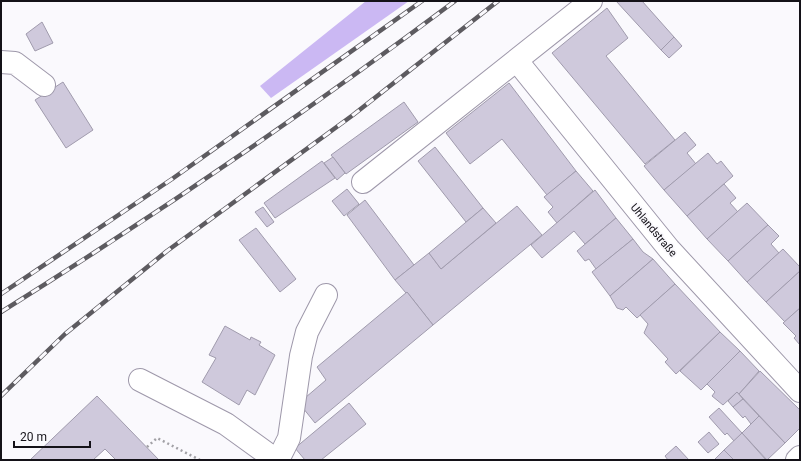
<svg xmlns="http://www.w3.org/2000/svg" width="801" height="461" viewBox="0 0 801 461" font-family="Roboto,sans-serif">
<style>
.forest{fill:#cbb8f3}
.building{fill:#cfc9dc;stroke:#a09bad}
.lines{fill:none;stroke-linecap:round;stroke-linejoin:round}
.minor-casing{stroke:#9e98aa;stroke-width:24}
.major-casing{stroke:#9e98aa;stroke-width:24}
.path{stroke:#a2a1a6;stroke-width:2.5;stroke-dasharray:2 3;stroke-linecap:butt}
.minor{stroke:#fff;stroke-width:22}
.major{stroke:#fff;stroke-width:22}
.rail-casing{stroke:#5d5b60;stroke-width:4.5}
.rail{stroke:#faf9fd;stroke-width:3;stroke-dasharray:9;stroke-linecap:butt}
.labels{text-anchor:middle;stroke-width:3.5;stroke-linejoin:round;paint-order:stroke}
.street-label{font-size:11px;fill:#141218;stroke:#faf9fd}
</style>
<rect width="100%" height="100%" fill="#faf9fd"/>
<polygon class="forest" points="366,1 409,1 271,98 260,86"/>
<g class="building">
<polygon points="616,1 642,1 674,37 661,50"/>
<polygon points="607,8 628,38 606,56 675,140 645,164 552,53"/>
<polygon points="42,22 53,43 35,51 26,34"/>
<polygon points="674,37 682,46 669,58 661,50"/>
<polygon points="63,82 93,130 66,148 35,100"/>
<polygon points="509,83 576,171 547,195 502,139 470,164 446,133"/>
<polygon points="404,102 418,122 346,174 331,155"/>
<polygon points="685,132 696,145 687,153 696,164 664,190 644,166"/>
<polygon points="435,147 483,208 466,222 418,161"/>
<polygon points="708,153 717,164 721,161 733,176 687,216 664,190"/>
<polygon points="333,157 345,173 337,180 324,163"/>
<polygon points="322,161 335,178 275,218 264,203"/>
<polygon points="576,171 593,191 557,223 548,212 553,207 544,197"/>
<polygon points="724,184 736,198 730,203 738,212 707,239 687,216"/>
<polygon points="347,189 359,204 344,216 332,201"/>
<polygon points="595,190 616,218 585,244 574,231 542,258 531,245"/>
<polygon points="365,200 414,265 395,280 347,215"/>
<polygon points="747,203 768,225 728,261 707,239"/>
<polygon points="517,206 542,235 433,325 407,292 406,293 395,280 429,253 441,269"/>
<polygon points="263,207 274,222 267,227 255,212"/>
<polygon points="483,208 496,223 441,269 429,253"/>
<polygon points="616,218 633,239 596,269 589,259 585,261 577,251"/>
<polygon points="768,225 779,236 771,244 779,253 747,282 728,261"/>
<polygon points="256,228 296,279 280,292 239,240"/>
<polygon points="633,239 643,252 653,259 610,296 592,272"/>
<polygon points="783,249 800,267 800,271 766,302 747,282"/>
<polygon points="653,259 675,284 637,318 626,307 623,310 617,308 610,296"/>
<polygon points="800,271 800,308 785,322 766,302"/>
<polygon points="675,284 720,332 676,374 665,362 668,359 644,333 648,324 640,315"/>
<polygon points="407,292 433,325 315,423 299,403 326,380 317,367"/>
<polygon points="800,308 800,345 794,338 796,336 783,323"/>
<polygon points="225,326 250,340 251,337 261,342 259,345 275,355 255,395 247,390 239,405 202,382 216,358 209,355"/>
<polygon points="720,332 740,351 701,390 680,371"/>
<polygon points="740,351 759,371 739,394 737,392 723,405 712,396 715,392 707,384"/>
<polygon points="760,371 800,410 800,428 785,443 739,394"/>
<polygon points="737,392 743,399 733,407 728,401"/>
<polygon points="97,396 159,460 116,460 105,449 93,460 30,460"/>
<polygon points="743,399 759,416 751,424 745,416 743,418 733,407"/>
<polygon points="349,403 366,424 321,460 305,460 295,448"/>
<polygon points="719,408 742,433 734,441 727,433 725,435 709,417"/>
<polygon points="759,416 785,443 767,460 742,433"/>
<polygon points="709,432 719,444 708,453 698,442"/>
<polygon points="742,433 766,460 734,460 724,450"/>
<polygon points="676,446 689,460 668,460 665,456"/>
<polygon points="724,450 734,460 714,460"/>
</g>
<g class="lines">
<defs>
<g id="minor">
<polyline points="517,61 669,249 800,391"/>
<polyline points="1,62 15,63 44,85"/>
<polyline points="363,182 591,1"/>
<polyline points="140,380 226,424 276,460"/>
<polyline points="278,460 289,438 301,356 307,332 326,295"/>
</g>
<polyline id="major" points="797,460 800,457"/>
</defs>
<use href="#minor" class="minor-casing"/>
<use href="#major" class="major-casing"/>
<polyline class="path" points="147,447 157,438 200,460"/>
<use href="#minor" class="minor"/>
<use href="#major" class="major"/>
<defs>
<g id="rail">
<polyline points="1,294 172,179 422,1"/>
<path d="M 1,312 C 156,215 308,111 455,1"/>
<polyline points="1,396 65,334 167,251 353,115 498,1"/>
</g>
</defs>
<use href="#rail" class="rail-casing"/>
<use href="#rail" class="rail"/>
</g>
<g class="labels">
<g class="street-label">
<text transform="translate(654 230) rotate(50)" y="4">Uhlandstraße</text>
</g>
</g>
<rect width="801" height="461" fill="none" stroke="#141218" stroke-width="4"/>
<path d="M14 441v6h76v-6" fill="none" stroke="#141218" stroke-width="2"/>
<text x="20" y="441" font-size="12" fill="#141218" stroke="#faf9fd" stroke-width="3" paint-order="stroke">20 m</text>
</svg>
